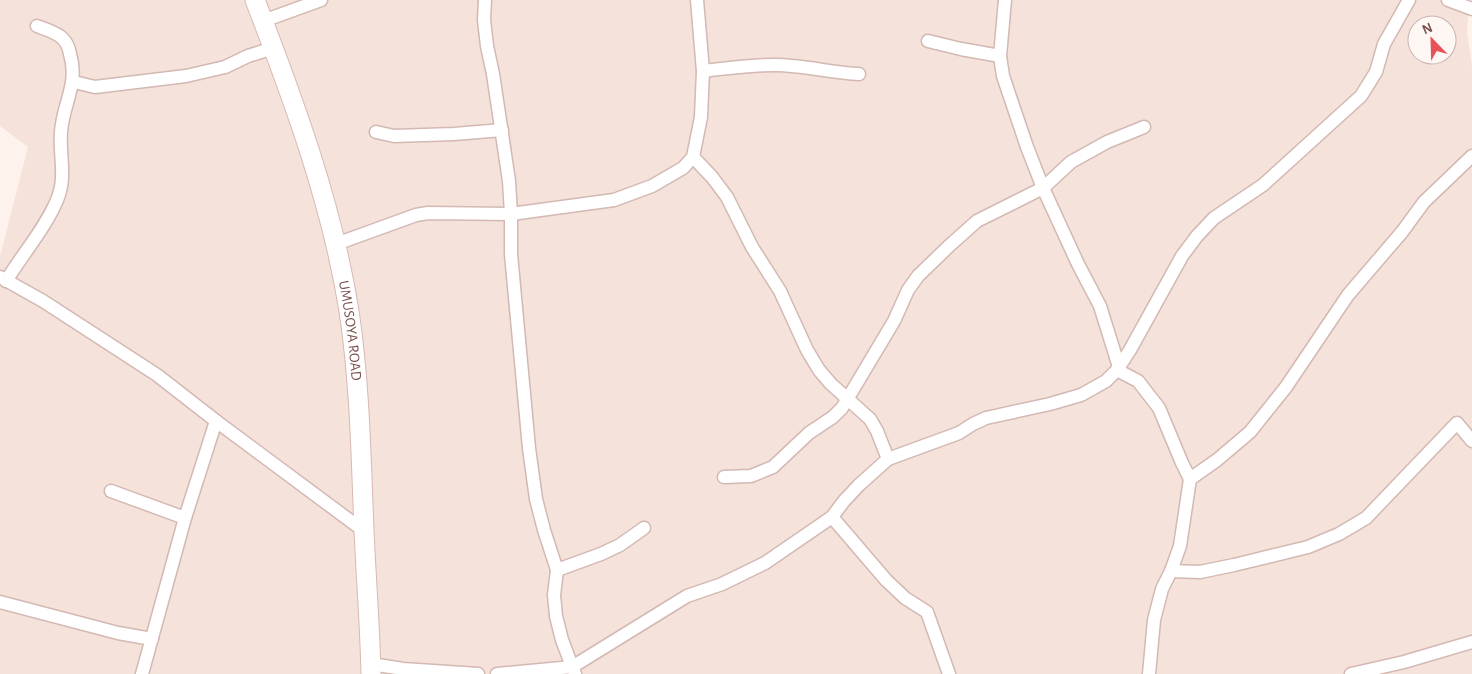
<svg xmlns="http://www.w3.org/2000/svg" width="1472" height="674" viewBox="0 0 1472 674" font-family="'Alegreya Sans',sans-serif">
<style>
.residential{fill:#f5e2da;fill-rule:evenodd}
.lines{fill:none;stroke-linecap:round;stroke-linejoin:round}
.minor-casing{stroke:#d3b8b3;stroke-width:15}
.secondary-casing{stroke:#d8b9b3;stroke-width:21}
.minor{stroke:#fff;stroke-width:12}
.secondary{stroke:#fff;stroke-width:19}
.labels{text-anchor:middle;stroke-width:4.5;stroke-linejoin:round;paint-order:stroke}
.street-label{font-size:15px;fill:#7a514d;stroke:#fff7f3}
</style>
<rect width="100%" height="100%" fill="#fdf2ec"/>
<path class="residential" d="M 0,0 L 1469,0 L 1467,32 L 1472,66 L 1472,674 L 0,674 L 0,256 L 28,147 L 0,126 ZM 1417,25 L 1447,25 L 1447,55 L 1417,55 Z"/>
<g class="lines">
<defs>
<g id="minor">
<polyline points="485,0 484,20 487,46 493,74 509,181 511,214 511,254 529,448 536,499 544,530 557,570 554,595 556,616 562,640 575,674"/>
<polyline points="1005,0 1000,56 1003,76 1027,147 1043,188 1078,264 1100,306 1119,367"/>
<polyline points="1448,0 1472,9"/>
<polyline points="263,21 321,0"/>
<polyline points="928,41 961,49 1000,56"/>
<path d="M 703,71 C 727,68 751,65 775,65 C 804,65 831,73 859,74"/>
<polyline points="74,82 95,87 186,76 225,67 248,56 273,48"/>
<polyline points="376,132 394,136 454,134 502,130"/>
<polyline points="693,157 712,177 727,197 752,247 780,291 807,350 819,370 831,384 870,419 877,431 888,459"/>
<polyline points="336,244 416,215 428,213 511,214 614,200 652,186 683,168 693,157 701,117 703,71 697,0"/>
<polyline points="0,277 43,301 157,375 216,421 364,531"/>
<path d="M 6,281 C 22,255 46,227 57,200 C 67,177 59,156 61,132 C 63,103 79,84 70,54 C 69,48 66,41 61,37 C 55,32 45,29 37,26"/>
<polyline points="1117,370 1138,381 1159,408 1182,463 1190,479 1180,546 1171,571 1162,589 1154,620 1149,674"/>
<polyline points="724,477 751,476 773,467 809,433 833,417 842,408 894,321 908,290 918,276 949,246 977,221 1043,188 1071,162 1107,142 1144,127"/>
<polyline points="1190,479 1217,460 1250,432 1286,387 1348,295 1402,232 1424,202 1472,156"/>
<polyline points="111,491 185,518"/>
<polyline points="832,517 886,580 905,598 927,612 949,674"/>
<polyline points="557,570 601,554 620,545 644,528"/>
<polyline points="1171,571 1200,572 1234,565 1308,547 1339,534 1366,518 1457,423 1472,441"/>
<polyline points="0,602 118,633 152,639"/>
<polyline points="371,664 403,669 478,674"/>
<polyline points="142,674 185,518 216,421"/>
<polyline points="497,674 572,667 687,596 722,584 765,563 832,517 844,501 859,485 888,459 959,433 973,424 986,418 1050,404 1081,395 1106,381 1117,370 1130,350 1182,256 1197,236 1214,218 1263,185 1361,96 1376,72 1384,44 1409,0"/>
<polyline points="1351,674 1404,662 1472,642"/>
</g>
<g id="secondary">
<path id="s1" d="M 255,0 C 294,101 332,204 349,311 C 360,384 361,457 364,530 C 366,578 370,626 371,674"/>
</g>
</defs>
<use href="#minor" class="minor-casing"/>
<use href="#secondary" class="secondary-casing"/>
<use href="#minor" class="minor"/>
<use href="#secondary" class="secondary"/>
</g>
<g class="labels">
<g class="street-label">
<text dy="5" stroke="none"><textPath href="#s1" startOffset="345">UMUSOYA ROAD</textPath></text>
</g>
</g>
<g transform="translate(1432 40) rotate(337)"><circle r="24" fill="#fff7f3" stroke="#cab5b1"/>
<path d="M0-4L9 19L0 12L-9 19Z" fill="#e75158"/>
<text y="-8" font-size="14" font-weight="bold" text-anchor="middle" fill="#7a514d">N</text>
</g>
</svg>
